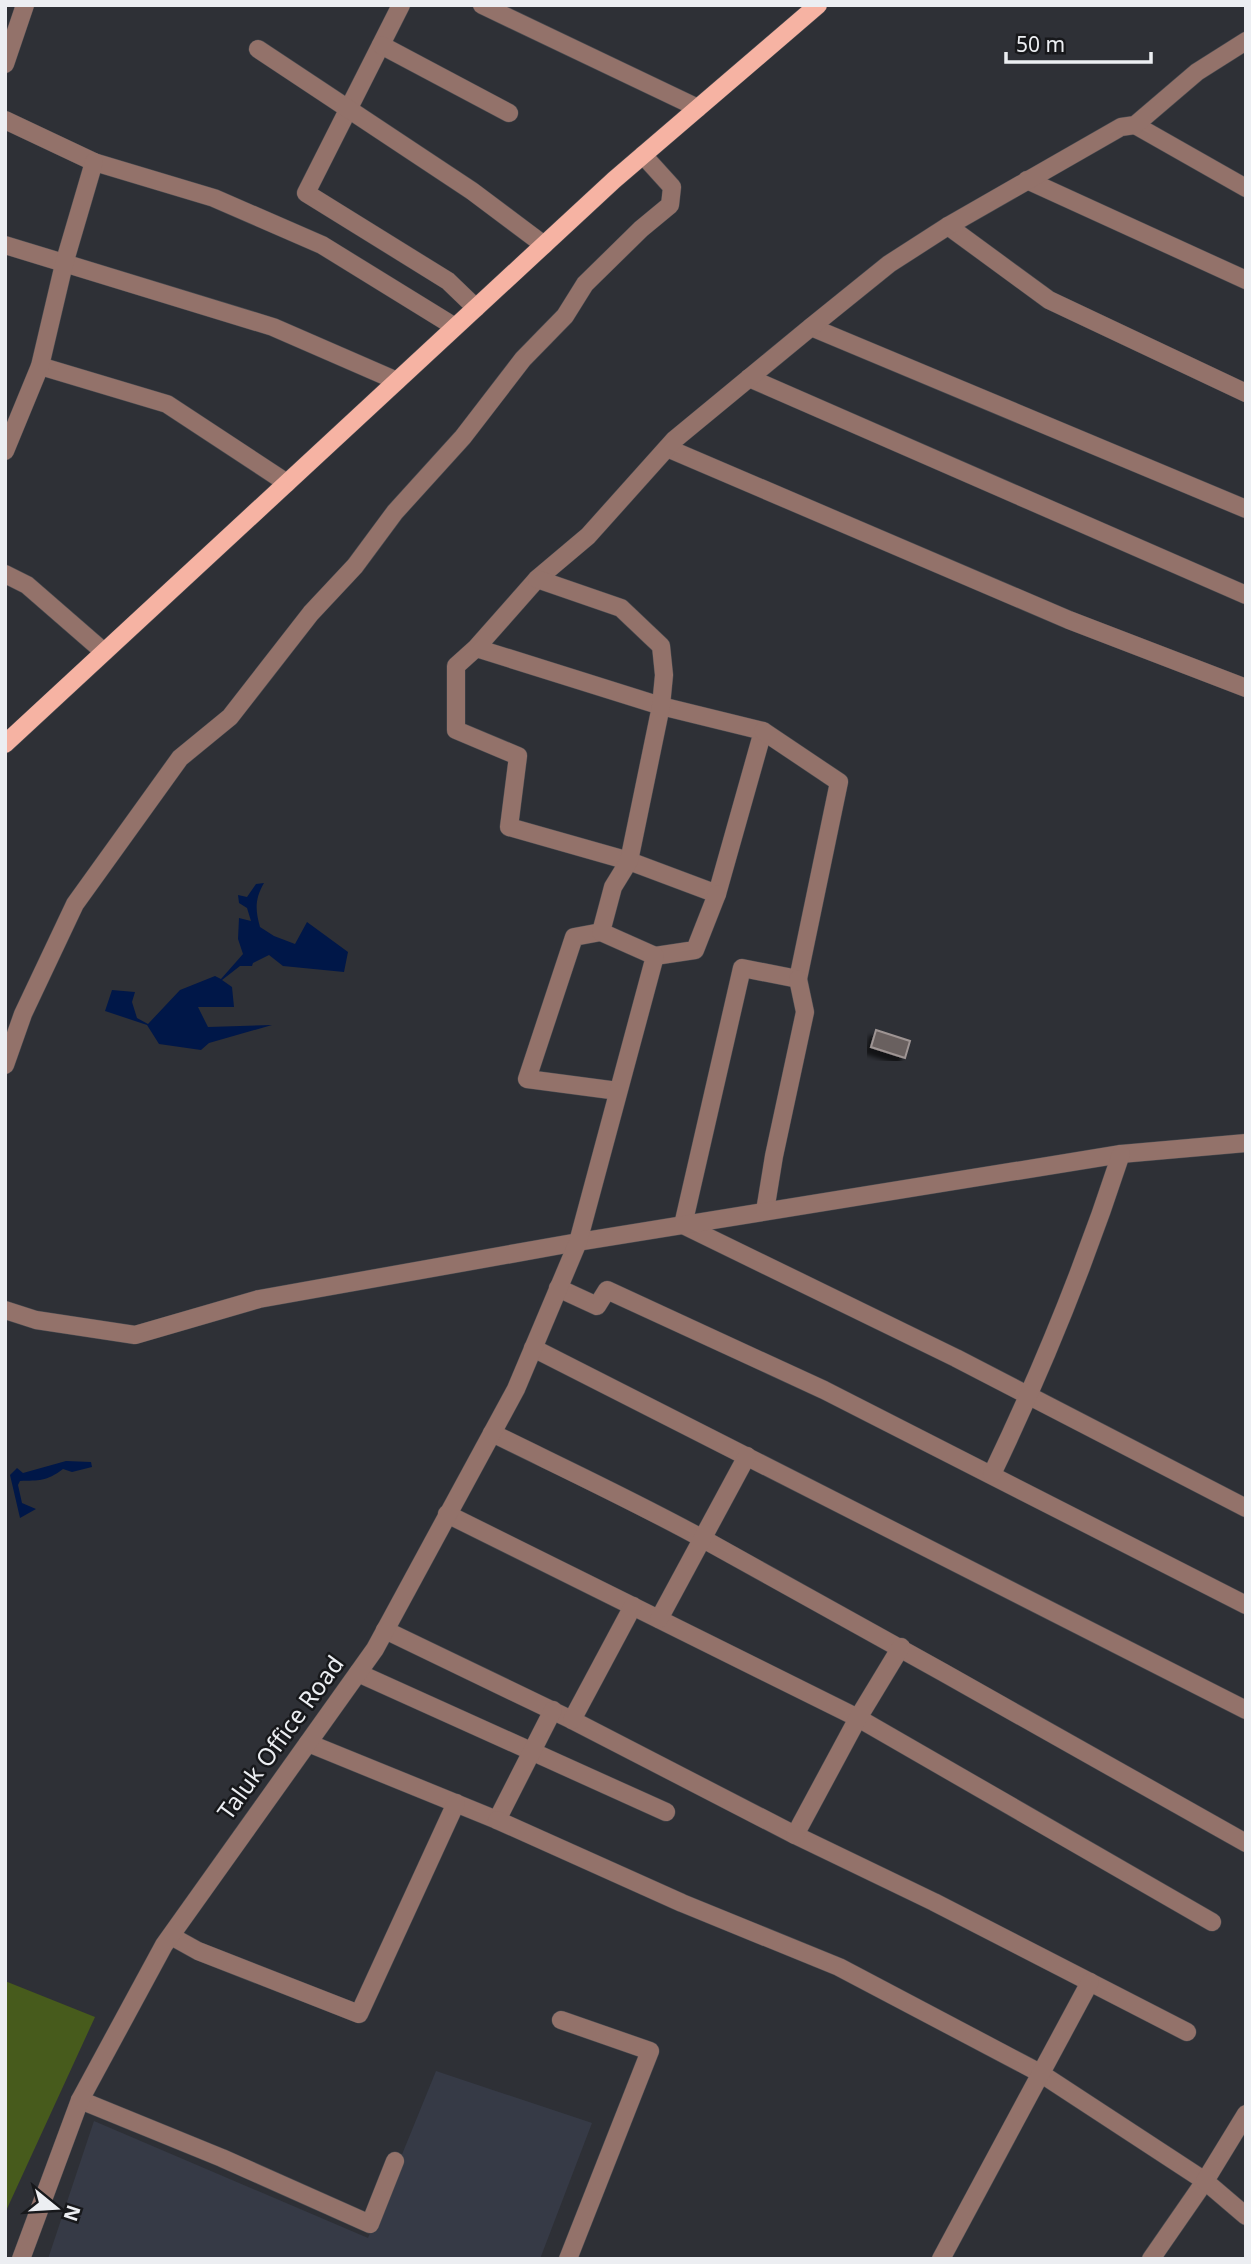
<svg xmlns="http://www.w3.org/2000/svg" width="1251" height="2264" viewBox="0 0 1251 2264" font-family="'Noto Sans',sans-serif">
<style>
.built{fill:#363a46}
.green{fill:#475b1c}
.water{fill:#001748}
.building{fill:#69605f;stroke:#9e9493;stroke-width:2;filter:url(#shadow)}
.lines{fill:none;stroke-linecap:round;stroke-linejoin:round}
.minor-casing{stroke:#494b50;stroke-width:19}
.major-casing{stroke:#494b50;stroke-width:19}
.minor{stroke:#93726a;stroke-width:18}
.major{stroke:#f6b3a3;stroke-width:18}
.labels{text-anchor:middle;stroke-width:5;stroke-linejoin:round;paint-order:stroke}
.street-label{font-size:24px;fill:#eceef2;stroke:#17181b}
</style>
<defs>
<filter id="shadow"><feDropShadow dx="-6" dy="6" stdDeviation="2" flood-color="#0009"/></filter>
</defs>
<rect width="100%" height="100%" fill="#2e3036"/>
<polygon class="built" points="436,2071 592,2123 540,2259 48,2259 94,2121 368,2238"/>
<polygon class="green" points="5,1981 95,2017 5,2213"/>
<g class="water">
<path d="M 264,883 C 255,899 255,909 260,927 L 274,936 L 295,944 L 307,922 L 348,952 L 344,972 L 283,966 L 269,955 L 253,963 L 252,966 L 240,966 L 222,980 L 232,987 L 234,1007 L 198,1007 L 208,1027 L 272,1025 L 209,1043 L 201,1050 L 159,1044 L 147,1025 L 105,1011 L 112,990 L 135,992 L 132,1002 L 137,1018 L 148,1024 L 180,990 L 215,976 L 221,979 L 243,954 L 238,939 L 239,918 L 251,921 L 247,908 L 239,903 L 238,895 L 247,897 L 256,884 Z"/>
<path d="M 66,1461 L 91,1462 L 92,1467 L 72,1472 L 63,1469 C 46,1482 39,1480 20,1481 L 18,1485 L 22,1503 L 36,1509 L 20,1518 L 10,1475 L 17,1468 L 23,1473 Z"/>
</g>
<polygon class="building" points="876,1030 910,1041 905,1058 871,1047"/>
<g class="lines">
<defs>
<g id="minor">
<polyline points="401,5 306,193 448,281 476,308"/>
<polyline points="482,5 698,108"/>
<polyline points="381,45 509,113"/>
<polyline points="258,49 472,191 544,245"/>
<polyline points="5,64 25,5"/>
<polyline points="5,120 94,162 214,198 322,245 455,327"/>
<polyline points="1135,125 1246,188"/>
<polyline points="1027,180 1246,280"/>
<polyline points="948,226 1049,300 1246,393"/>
<polyline points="5,245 273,327 397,381"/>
<polyline points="811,327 1246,509"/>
<polyline points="40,366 167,404 287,483"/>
<polyline points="749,378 1246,595"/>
<polyline points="667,448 1069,620 1246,688"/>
<polyline points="5,451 40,366 64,264 94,162"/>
<polyline points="5,574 27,585 104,652"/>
<polyline points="476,648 661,706 763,731 717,894 629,861 509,827 518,756 456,730 456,666 476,648 537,579 588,536 674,440 811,327 889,264 948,226 1121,127 1135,125 1197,72 1246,41"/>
<polyline points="763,731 839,782 798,979 742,968 683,1225 956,1358 1246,1508"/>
<polyline points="601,932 574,937 527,1079 618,1091"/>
<polyline points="655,956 695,950 717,894"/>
<polyline points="5,1065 23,1014 75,904 180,758 230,717 311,613 355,566 395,512 463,437 523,359 565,316 585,284 641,229 670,205 672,187 643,155"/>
<polyline points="765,1211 774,1156 805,1012 798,979"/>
<polyline points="558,1288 597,1306 607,1290 824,1390 1246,1605"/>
<polyline points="5,1310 36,1320 135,1335 259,1299 578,1242 1121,1154 1246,1143"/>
<polyline points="533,1348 1246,1710"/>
<path d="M 492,1433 C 563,1468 636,1502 705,1540 C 886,1640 1066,1741 1246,1843"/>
<path d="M 992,1474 C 1042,1370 1085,1264 1121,1154"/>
<polyline points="447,1514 858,1718 1212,1922"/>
<polyline points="659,1619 747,1456"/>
<polyline points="385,1630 572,1720 795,1835 934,1902 1187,2032"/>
<polyline points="358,1673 666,1812"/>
<polyline points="572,1720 633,1606"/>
<polyline points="308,1743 497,1820 553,1710"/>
<polyline points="497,1820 682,1903 839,1967 1040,2073 1205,2181 1151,2259"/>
<polyline points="795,1835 858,1718 901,1647"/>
<polyline points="171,1936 198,1951 359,2014 456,1803"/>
<polyline points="561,2020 650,2051 568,2259"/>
<polyline points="80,2100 222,2158 370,2224 395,2161"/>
<polyline points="1246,2114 1205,2181 1246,2216"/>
<polyline points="21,2259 80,2100 164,1945 375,1649 516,1389 578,1242 655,956 601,932 613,887 629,861 661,706 664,675 661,646 621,608 537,579"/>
<polyline points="941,2259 1090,1982"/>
</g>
<polyline id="major" points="5,744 614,180 818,5"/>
</defs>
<use href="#minor" class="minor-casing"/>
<use href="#major" class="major-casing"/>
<use href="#minor" class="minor"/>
<use href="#major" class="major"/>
</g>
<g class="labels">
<g class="street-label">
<text transform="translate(281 1738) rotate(-54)" y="8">Taluk Office Road</text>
</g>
</g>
<rect width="1251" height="2264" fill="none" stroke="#eceef2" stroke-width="14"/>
<g transform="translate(56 2208) rotate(108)" stroke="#17181b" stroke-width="5" paint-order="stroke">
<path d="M0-5L12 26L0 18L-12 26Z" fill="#eceef2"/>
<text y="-10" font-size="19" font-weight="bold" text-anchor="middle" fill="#eceef2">N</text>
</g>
<path d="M1006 52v10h145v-10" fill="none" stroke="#eceef2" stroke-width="3.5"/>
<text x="1016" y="52" font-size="21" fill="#eceef2" stroke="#17181b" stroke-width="5" paint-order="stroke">50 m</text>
</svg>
